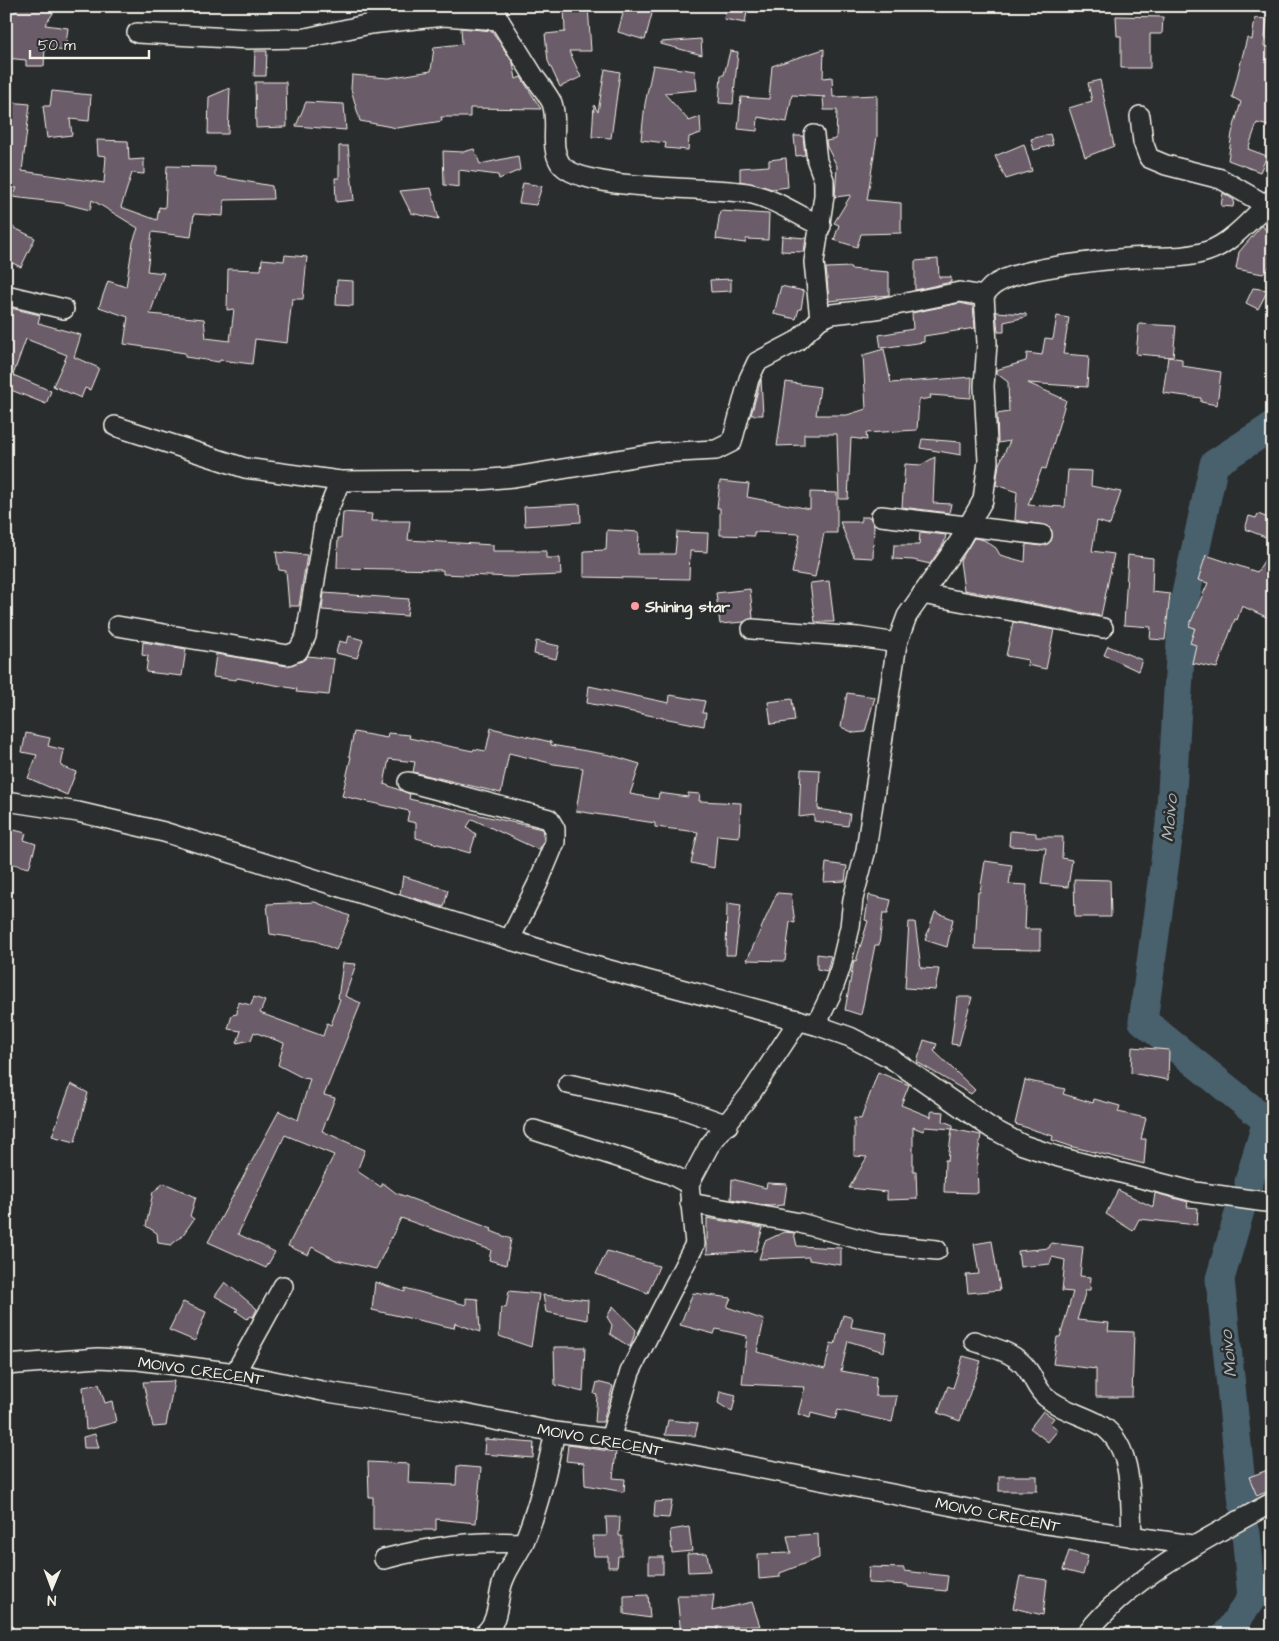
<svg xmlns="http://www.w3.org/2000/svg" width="1279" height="1641" viewBox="0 0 1279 1641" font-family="'Architects Daughter',sans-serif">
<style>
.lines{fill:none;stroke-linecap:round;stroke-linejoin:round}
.river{stroke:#49616d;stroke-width:29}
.building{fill:#6b5c67;stroke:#f4f1e8}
.street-casing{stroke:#f4f1e8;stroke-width:22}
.street{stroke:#2a2d2e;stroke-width:19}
.poi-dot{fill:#ff9aa2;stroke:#2a2d2e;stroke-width:2}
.labels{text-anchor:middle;stroke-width:5;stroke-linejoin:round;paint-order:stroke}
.poi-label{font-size:16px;font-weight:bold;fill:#f4f1e8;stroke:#2a2d2e;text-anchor:start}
.street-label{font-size:16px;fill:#f4f1e8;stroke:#2a2d2e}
.water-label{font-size:18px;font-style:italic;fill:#b0b7b7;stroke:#2a2d2e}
</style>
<rect width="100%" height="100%" fill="#2a2d2e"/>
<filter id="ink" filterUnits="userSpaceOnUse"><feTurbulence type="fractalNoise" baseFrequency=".02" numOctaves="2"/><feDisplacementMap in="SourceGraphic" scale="10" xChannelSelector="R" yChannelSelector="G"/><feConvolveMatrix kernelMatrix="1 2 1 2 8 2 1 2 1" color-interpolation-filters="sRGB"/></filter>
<g filter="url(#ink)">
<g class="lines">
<g class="river">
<polyline points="1249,1182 1267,1121 1143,1021 1170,824 1183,608 1214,464 1273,426"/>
<polyline points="1241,1207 1220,1279 1243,1503"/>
<polyline points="1226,1635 1252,1598 1246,1533"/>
</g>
</g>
<g class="building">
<polygon points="21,6 58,6 45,25 68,28 65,51 45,48 44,66 26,66 26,60 6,58 6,20"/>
<polygon points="564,6 588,6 591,51 569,51 581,77 560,87 548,61 545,34 565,32"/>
<polygon points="625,6 654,6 645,40 618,32"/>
<polygon points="726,6 748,6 745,23 724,19"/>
<polygon points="1116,16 1163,17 1162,34 1150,34 1150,68 1121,68 1121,36 1117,36"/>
<polygon points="1255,18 1267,19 1264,46 1273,48 1273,127 1257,123 1248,149 1267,156 1260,172 1228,160 1232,133 1241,102 1232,97 1247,38 1252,40"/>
<polygon points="461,28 492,31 513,63 516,79 521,77 541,109 470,108 470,117 441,117 442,121 397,128 360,121 351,89 352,75 388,78 431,71 434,47 462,44"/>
<polygon points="701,39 702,55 661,44 661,42"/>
<polygon points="824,49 823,78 832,77 833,97 877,95 877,136 867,200 901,203 901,233 861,234 857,247 834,240 839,225 834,223 851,195 835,197 837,166 827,147 826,141 836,139 837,110 824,110 823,97 826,97 792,95 787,122 758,117 757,131 738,129 741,97 769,99 772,66"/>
<polygon points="255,51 267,51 266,76 254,76"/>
<polygon points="730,51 738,52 733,104 719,103 721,75 724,75"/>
<polygon points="653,65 695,71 697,90 664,93 689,121 700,117 701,133 689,137 688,150 665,148 666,143 641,140 645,104"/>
<polygon points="605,69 620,72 611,138 592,137 594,105 598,112"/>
<polygon points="1100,80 1114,146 1085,157 1069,108 1092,101 1088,83"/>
<polygon points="255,82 286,82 287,127 256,128"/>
<polygon points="230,88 228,134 208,134 209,97"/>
<polygon points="52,91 91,95 89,121 70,119 72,135 47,138 43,106 50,106"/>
<polygon points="7,102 30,104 22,171 104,183 106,156 98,155 97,140 128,141 129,160 144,159 144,174 132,173 121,207 157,220 159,207 165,208 167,166 215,167 215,176 272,186 273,199 224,200 223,216 194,214 191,237 152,232 147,271 164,273 150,314 204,319 206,338 230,341 234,309 227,310 228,269 261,270 262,259 284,261 285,255 307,257 303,299 292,299 287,343 255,339 252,364 220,360 219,362 185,357 185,353 124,344 128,317 99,307 108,281 126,287 133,242 138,228 92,200 90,210 62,203 13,197 17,188 6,188"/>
<polygon points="306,102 344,104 346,130 296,126"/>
<polygon points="1050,134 1053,145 1034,150 1031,139"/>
<polygon points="794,136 803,136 805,155 796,156"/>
<polygon points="1024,144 1032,171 1006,179 995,156"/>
<polygon points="339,146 348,146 354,200 336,202 335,178 339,178"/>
<polygon points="474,149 480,164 518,156 520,170 499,179 498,175 459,170 459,187 444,185 443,151 463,152"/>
<polygon points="786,158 788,187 772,189 740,181 740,168 769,166 769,160"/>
<polygon points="523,183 542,186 536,205 519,203"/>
<polygon points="431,188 439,219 411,213 400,191"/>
<polygon points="1223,193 1234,200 1233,207 1221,206"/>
<polygon points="720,211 769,214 768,240 746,239 745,243 716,239"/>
<polygon points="6,224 35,238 21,267 6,260"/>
<polygon points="1262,225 1273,240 1273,263 1263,274 1236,269 1239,252"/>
<polygon points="782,236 806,238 804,252 781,251"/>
<polygon points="938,259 939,277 951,277 951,282 915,290 915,261"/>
<polygon points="851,267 850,269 889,272 889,295 829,301 826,268"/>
<polygon points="731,279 731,291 711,292 710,280"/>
<polygon points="337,280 353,281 353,306 336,305"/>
<polygon points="781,286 804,291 801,309 799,309 796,319 774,314"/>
<polygon points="1253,288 1268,290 1258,309 1246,303"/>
<polygon points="960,303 973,306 975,328 924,336 924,342 881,348 879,335 913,329 912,313"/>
<polygon points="6,307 40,315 38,323 81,335 74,357 99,368 90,390 85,388 81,398 53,386 67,355 26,339 13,375 51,391 46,404 6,388"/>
<polygon points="996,312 1026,314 1026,317 1004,322 1004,332 998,332"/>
<polygon points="1057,316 1069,318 1063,354 1089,356 1087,387 1028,383 1066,400 1046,469 1042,468 1028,505 1065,507 1068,470 1092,471 1091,486 1121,492 1110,525 1097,521 1092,551 1114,554 1101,616 964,590 960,561 974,538 984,540 996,548 1000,555 1025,562 1026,544 1041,546 1051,541 1052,531 1048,526 1015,520 1017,492 996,485 999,464 1010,441 998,443 997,414 1009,412 1008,382 996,373 996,370 1026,361 1027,353 1042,355 1045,338 1053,339"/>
<polygon points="1139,324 1176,326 1173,357 1136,354"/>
<polygon points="884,349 891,383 972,377 971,398 930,395 931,398 919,400 917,430 866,433 867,440 851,438 848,499 839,499 837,434 804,434 804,445 777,446 786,382 820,387 816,415 847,415 866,409 863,355"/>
<polygon points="1168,357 1182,359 1182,366 1221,372 1217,405 1201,402 1201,398 1163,393"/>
<polygon points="761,379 763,415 751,415 760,383"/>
<polygon points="922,439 961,442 961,455 920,448"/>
<polygon points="935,457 933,503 951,504 949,513 902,507 905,464 921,465"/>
<polygon points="720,481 749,484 747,497 810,509 810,492 837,493 837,533 824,533 815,577 792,573 800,534 754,532 754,536 720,535 720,508 717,508"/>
<polygon points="580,504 581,522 525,526 524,507"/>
<polygon points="343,512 372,514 371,521 410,521 408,540 493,545 493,551 546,551 546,558 560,558 561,575 511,577 443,574 443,570 337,568 338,538 341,538"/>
<polygon points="1258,514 1273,520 1273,540 1245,529 1249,516 1256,518"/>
<polygon points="861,517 870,517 874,525 873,558 854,557 840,522 861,522"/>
<polygon points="607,530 639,532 638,554 675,554 677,532 708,533 707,552 690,551 689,579 584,577 584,551 606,550"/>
<polygon points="920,532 946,535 944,543 930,564 913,560 893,559 894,545 919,545"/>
<polygon points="1273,547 1273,620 1242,606 1237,620 1235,619 1217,668 1192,663 1196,645 1190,643 1195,628 1189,626 1208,583 1198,580 1206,555 1257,572"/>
<polygon points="276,552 307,555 299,606 289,606 286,571 279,570"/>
<polygon points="1128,555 1153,558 1152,592 1170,594 1165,640 1150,639 1151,627 1124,625"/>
<polygon points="829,581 834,622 815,622 810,583"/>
<polygon points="750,589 753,618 744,622 720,624 716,593"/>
<polygon points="324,593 409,599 407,616 322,610"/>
<polygon points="1013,622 1054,630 1046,669 1027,665 1028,660 1006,656"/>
<polygon points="349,636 363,640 357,658 336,653 339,641 347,643"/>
<polygon points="536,641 559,646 556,659 534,654"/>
<polygon points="143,642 186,649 182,676 146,672 148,656 142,655"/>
<polygon points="1108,646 1142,660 1138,671 1104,655"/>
<polygon points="216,654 287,666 302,661 308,656 334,659 329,695 296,692 297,689 237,678 236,680 213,677"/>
<polygon points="589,686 669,703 670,695 705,701 702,713 706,713 704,726 587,703"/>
<polygon points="847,693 875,697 865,732 854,733 841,727"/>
<polygon points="792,699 795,721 771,724 768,702"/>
<polygon points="491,728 551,742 551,745 610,755 640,764 630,794 658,799 659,793 688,797 688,793 700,794 699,801 741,803 739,837 717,835 714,868 691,863 698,832 655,827 655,823 576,811 583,768 554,764 509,753 501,793 413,772 415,762 389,759 384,784 410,794 409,799 542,829 544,840 539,850 472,819 467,827 476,834 470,853 416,838 416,823 407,821 409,811 342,796 351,757 349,756 354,732 387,738 388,733 410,735 409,738 473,751 474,749 486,751"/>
<polygon points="26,733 50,738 48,746 64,750 61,766 76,772 67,795 28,778 37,755 22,752"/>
<polygon points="801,769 820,770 818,809 850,814 848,826 814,821 814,815 799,817"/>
<polygon points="6,828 26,833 24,840 36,844 29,868 6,862"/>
<polygon points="1010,831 1036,833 1036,837 1063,837 1062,858 1072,860 1068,887 1041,884 1046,848 1009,846"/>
<polygon points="985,861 1012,865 1009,884 1027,885 1025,929 1040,929 1040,950 975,949 978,892 980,892"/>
<polygon points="826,863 847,866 845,881 824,882"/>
<polygon points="403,876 448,890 444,907 400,894"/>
<polygon points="1074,879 1110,880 1111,917 1075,917"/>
<polygon points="777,893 791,894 795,923 790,922 785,961 747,960"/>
<polygon points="869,895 891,900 888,913 883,913 879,945 875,945 861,1015 845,1010 854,960 856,961 868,921 865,920"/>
<polygon points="315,902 350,916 336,950 316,941 270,934 267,904"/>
<polygon points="727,903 741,905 735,955 726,955"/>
<polygon points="935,912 953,919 947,947 925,940"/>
<polygon points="909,922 915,922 921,968 939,969 935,990 905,988"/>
<polygon points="817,954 831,956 827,971 817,969"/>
<polygon points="343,963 356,964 345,996 361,1003 324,1095 335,1098 322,1131 365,1150 357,1171 381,1187 383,1183 396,1193 492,1229 491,1231 511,1239 506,1265 489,1260 491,1250 401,1218 376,1269 336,1260 312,1247 308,1255 288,1246 334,1155 285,1135 238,1234 275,1252 266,1268 208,1242 279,1111 298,1120 310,1079 303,1078 278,1065 284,1043 254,1032 251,1040 237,1043 241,1031 228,1029 232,1015 237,1014 238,1002 251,1005 254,997 265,1001 260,1013 323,1036 327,1023 331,1025 340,999 338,998"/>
<polygon points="957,997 972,997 959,1045 951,1044"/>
<polygon points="924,1040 937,1044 934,1051 975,1090 971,1094 917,1062"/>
<polygon points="1132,1047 1169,1050 1168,1080 1131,1073"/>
<polygon points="878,1072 909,1085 901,1105 931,1117 931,1111 944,1112 943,1121 953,1125 953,1129 925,1127 923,1131 913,1127 913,1171 916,1171 917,1199 887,1200 887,1192 849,1188 867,1157 854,1156 854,1118 861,1119"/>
<polygon points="1025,1080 1065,1089 1063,1094 1093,1103 1094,1099 1120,1106 1118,1112 1146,1118 1141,1139 1146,1139 1144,1164 1073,1147 1052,1140 1053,1136 1015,1124"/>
<polygon points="71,1084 88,1093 75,1142 52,1136"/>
<polygon points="952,1129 981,1135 977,1161 978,1193 944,1192 945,1160 948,1160"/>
<polygon points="732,1179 766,1188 767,1183 787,1184 784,1205 769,1206 731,1199"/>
<polygon points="164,1183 196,1197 190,1216 194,1219 182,1236 171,1245 158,1243 157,1233 146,1226 153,1192"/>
<polygon points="1118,1190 1153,1207 1155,1193 1188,1202 1187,1207 1198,1208 1197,1225 1139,1219 1133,1231 1106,1214"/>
<polygon points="707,1218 763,1228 756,1251 707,1254"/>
<polygon points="784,1232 794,1233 797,1246 841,1248 841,1265 809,1260 809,1257 759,1259 765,1241"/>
<polygon points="992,1241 1000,1290 968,1293 966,1275 979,1274 974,1244"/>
<polygon points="1051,1243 1083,1247 1080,1276 1091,1277 1090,1290 1086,1290 1077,1320 1109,1323 1108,1331 1134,1332 1132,1397 1096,1397 1096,1369 1053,1364 1057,1337 1060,1337 1073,1292 1062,1291 1065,1260 1052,1257 1050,1264 1020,1267 1018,1251 1049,1248"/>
<polygon points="607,1251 659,1266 648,1293 596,1274"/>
<polygon points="225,1282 257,1309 253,1317 251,1316 247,1319 236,1311 238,1309 215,1296"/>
<polygon points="375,1282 405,1292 405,1288 466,1305 466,1298 478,1299 480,1332 455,1323 454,1328 372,1310"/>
<polygon points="509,1291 539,1294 531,1347 499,1336 501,1307 506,1308"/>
<polygon points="693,1293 731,1298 727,1307 764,1320 757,1352 825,1369 831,1343 835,1344 843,1315 853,1318 851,1327 887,1333 884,1352 848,1341 841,1371 876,1377 875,1396 897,1396 892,1422 838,1410 835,1419 811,1413 810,1418 798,1414 805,1387 742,1384 747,1336 716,1329 714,1334 680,1325"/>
<polygon points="543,1295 588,1300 587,1320 546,1312"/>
<polygon points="183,1302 206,1312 195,1341 169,1330"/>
<polygon points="613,1306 636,1330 630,1347 610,1334 612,1325 607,1317"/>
<polygon points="554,1347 585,1347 583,1392 555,1385"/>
<polygon points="963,1356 981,1361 960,1421 938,1413 948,1386 953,1388"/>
<polygon points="174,1381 166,1426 153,1427 143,1382"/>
<polygon points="597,1382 613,1386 603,1422 595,1422 597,1395 594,1394"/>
<polygon points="99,1384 105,1403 112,1401 116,1422 86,1430 83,1387"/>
<polygon points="720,1391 736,1395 732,1412 718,1403"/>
<polygon points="1043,1411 1054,1418 1050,1423 1058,1430 1048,1442 1030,1428"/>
<polygon points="668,1420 698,1423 695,1436 665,1435"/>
<polygon points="95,1434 99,1448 84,1448 83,1437"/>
<polygon points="485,1439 534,1443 533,1458 484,1454"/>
<polygon points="568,1445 616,1452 613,1478 625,1479 624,1492 585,1485 584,1463 566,1461"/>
<polygon points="368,1462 409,1464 408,1483 456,1485 457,1466 481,1468 476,1523 436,1519 436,1530 373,1530 373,1497 369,1497"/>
<polygon points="1273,1468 1273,1489 1257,1496 1249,1477"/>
<rect x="999" y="1476" width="38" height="15"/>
<polygon points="672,1501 669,1518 654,1517 655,1502"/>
<polygon points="606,1517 620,1517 619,1536 622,1536 622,1556 618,1556 617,1567 608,1567 608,1556 594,1556 592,1536 607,1536"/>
<polygon points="689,1527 692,1551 672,1553 670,1530"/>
<polygon points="818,1534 819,1558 780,1573 780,1577 759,1579 758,1554 791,1553 787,1536"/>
<polygon points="1069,1551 1088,1556 1083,1575 1063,1570"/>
<polygon points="707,1553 710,1571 688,1572 687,1554"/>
<rect x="649" y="1557" width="14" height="17"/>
<polygon points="869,1567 904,1568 904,1571 948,1576 946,1591 908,1587 908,1585 868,1583"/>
<polygon points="1020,1576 1047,1580 1043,1615 1013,1608"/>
<polygon points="648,1595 650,1618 624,1614 624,1596"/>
<polygon points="677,1595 714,1595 712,1611 752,1602 760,1626 717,1627 719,1635 681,1635"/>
</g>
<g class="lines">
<defs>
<g id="street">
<path d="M 493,6 L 499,20 C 511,39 523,59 535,78 C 541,86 548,95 552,103 C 559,123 549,145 560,163 C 579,192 711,186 748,193 C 773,198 798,215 821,226"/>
<polyline points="137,33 249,39 306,38 370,24 444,16 499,20"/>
<polyline points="1140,116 1143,142 1149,158 1166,165 1221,179 1266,205"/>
<polyline points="814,135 817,161 824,180 824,196 814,262 820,319"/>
<polyline points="6,295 64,309"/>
<polyline points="115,426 245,468 340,481 479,480 514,477 659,453 716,450 732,442 749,379 757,362 797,341 820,319 832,314 876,309 960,292 984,296"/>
<polyline points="881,516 1042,535"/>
<polyline points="922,594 1103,628"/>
<polyline points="117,626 288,655 298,651 306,636 325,518 340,481"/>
<polyline points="752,629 858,637 897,643"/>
<polyline points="408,782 549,819 555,829 555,842 538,883 510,939"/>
<polyline points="6,801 78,812 164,832 594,966 816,1025 850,1037 889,1057 991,1128 1023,1145 1059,1157 1195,1192 1273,1203"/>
<path d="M 816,1025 L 831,994 L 840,969 L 850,927 L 853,899 L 866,850 L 897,643 L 907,616 L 959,542 L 983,500 L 988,461 L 984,386 L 987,343 L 984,296 C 988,289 994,284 1001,281 C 1024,268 1100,260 1129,258 C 1156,256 1182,260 1208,251 C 1231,244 1256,214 1273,198"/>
<polyline points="568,1084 677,1107 728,1125"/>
<polyline points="534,1130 670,1174 689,1184"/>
<polyline points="690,1203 800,1223 878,1244 937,1250"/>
<path d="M 974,1341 C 993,1348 1015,1352 1027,1369 C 1034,1378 1037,1390 1046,1397 C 1061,1410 1080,1414 1097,1423 C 1135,1442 1130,1500 1132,1537"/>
<polyline points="6,1365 98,1358 138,1360 235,1373 322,1391 459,1413 555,1432 610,1439 1040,1523 1192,1545"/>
<polyline points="235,1373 283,1286"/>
<polyline points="610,1439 630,1372 695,1244 689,1184 709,1146 751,1093 799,1020"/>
<path d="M 384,1559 C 433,1546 473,1541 523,1543"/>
<path d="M 483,1635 C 501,1621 496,1597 504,1579 C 509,1566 518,1555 524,1542 C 539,1506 547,1469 555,1432"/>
<path d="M 1085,1635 C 1134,1574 1206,1539 1273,1502"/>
</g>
</defs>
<use href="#street" class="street-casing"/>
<use href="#street" class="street"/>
</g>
</g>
<circle class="poi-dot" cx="635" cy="606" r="5"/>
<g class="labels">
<g class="poi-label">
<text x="645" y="612">Shining star</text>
</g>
<g class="street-label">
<text transform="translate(201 1370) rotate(8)" y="6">MOIVO CRECENT</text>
<text transform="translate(600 1439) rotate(10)" y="6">MOIVO CRECENT</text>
<text transform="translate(998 1514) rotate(11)" y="6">MOIVO CRECENT</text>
</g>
<g class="water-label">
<text transform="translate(1169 818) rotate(-85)" y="6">Moivo</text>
<text transform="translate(1228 1354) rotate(-96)" y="6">Moivo</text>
</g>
</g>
<rect width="1279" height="1641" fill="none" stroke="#2a2d2e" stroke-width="25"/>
<rect x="12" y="12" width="1254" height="1616" fill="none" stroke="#f4f1e8" stroke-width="2" filter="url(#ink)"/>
<g transform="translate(52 1588) rotate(181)" stroke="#2a2d2e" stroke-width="4" paint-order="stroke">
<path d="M0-4L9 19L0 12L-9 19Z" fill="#f4f1e8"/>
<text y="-8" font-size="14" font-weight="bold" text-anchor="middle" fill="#f4f1e8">N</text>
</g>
<path d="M30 50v8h119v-8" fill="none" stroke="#f4f1e8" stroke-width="2.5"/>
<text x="38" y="50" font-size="15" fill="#f4f1e8" stroke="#2a2d2e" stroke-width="4" paint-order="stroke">50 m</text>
</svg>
